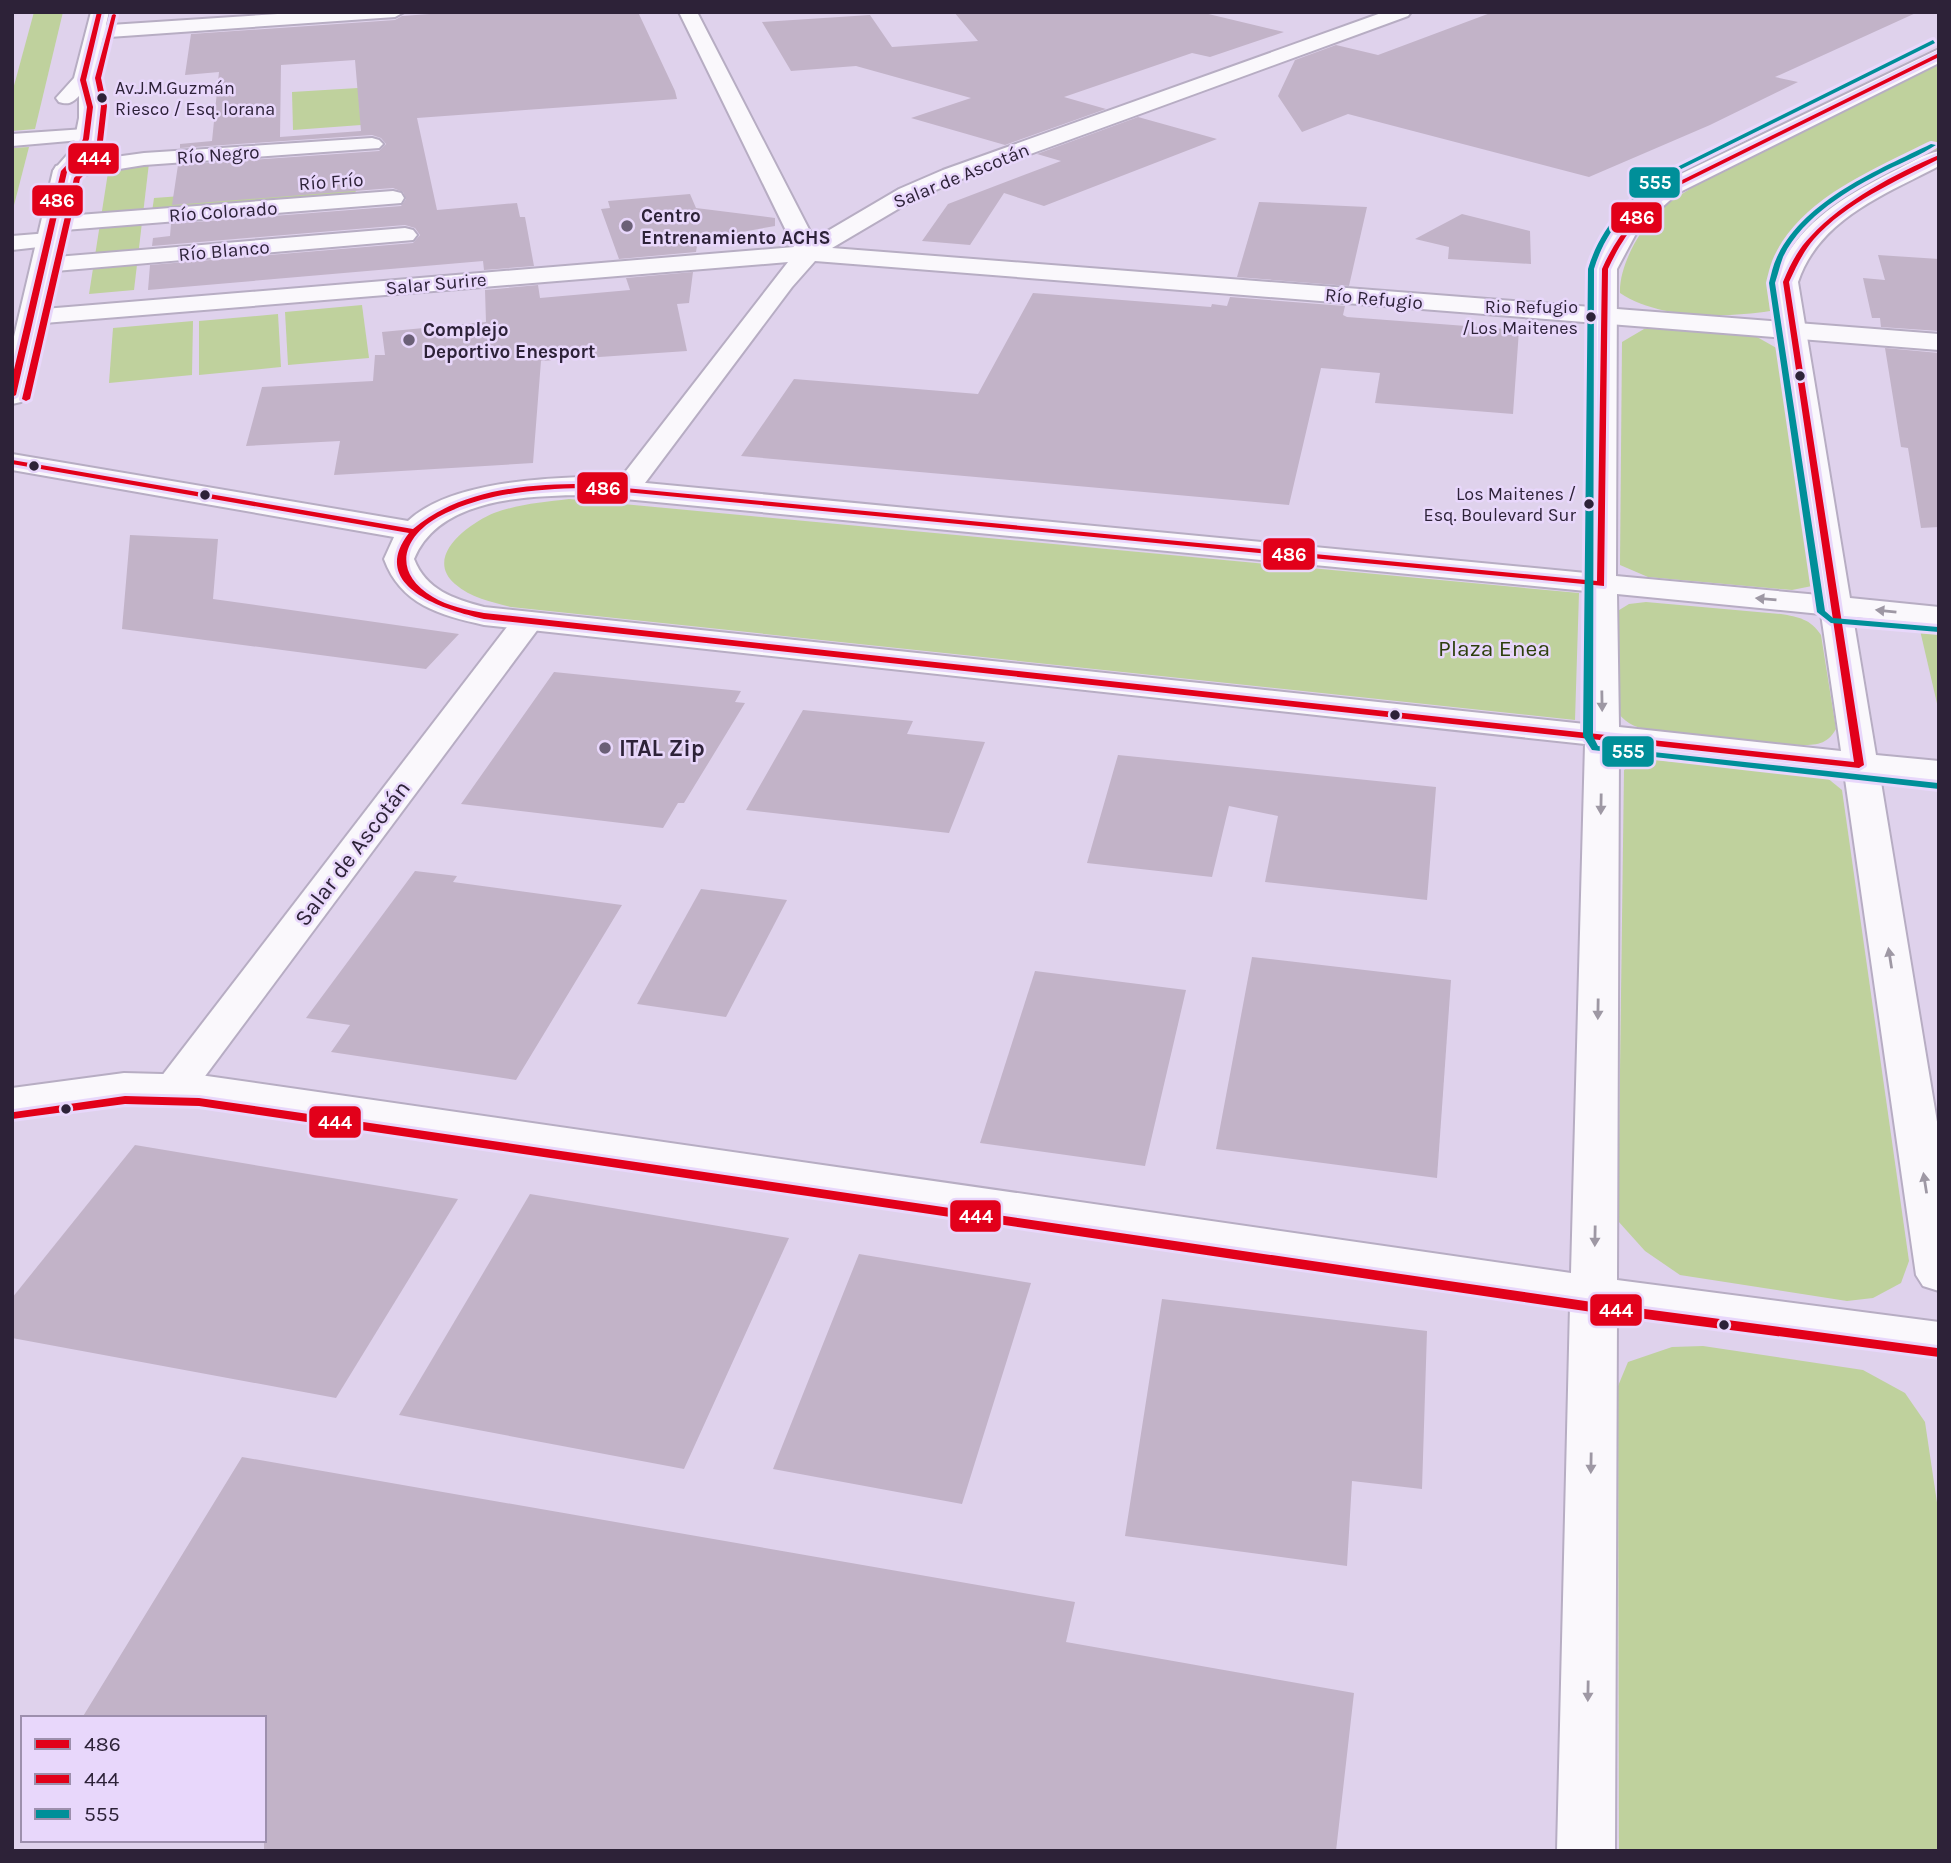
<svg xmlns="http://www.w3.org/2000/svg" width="1951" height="1863" viewBox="0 0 1951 1863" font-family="Karla,sans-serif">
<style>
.green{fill:#bfd19d}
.building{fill:#c2b3c8;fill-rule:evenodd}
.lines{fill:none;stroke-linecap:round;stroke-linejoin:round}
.minor-casing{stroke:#b7adc3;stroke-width:4}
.tertiary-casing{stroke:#b7adc3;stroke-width:4}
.minor{fill:#faf8fc;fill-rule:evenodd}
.tertiary{fill:#faf8fc;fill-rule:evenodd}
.bus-1-casing{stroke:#e8d7fb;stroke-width:6}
.bus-2-casing{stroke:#e8d7fb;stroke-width:6}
.bus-3-casing{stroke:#e8d7fb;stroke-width:6}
.bus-1{fill:#e2001a;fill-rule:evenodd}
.bus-2{fill:#e2001a;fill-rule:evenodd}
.bus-3{fill:#008f99;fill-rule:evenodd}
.oneway{fill:#9e98a4}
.bus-dot{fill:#2d2238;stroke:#e8d7fb;stroke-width:2.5}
.poi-dot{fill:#6b6077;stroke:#e8d7fb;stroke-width:2.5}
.labels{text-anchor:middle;stroke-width:5;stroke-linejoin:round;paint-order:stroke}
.far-bus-label{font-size:18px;fill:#2d2238;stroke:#e8d7fb;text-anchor:end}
.far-street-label{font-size:19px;fill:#2d2238;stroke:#e8d7fb}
.far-poi-label{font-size:19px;font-weight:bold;fill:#2d2238;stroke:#e8d7fb;text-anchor:start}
.park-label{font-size:23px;fill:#2d3f0c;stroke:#e8d7fb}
.poi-label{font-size:23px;font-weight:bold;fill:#2d2238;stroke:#e8d7fb;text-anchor:start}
.street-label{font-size:23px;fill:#2d2238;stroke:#e8d7fb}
.line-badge{stroke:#e8d7fb;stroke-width:2.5}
.badge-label{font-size:19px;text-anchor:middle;font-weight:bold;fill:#fff}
</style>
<rect width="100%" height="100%" fill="#dfd2ec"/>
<g class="green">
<polygon points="34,12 63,12 35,129 12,131 12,93"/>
<path d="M 1939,62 L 1939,149 L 1866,188 L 1787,238 L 1769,272 L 1770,311 C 1725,318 1658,319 1620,293 C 1619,267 1638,232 1657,213 C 1684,188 1721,173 1753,156 C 1814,124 1876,93 1939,62 Z"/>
<polygon points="358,88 361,125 293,130 292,92"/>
<polygon points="29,147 12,213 12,148"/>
<polygon points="149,163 134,290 89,294 109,166"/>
<polygon points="355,183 356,196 152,212 154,198"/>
<polygon points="362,305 369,358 288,365 285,312"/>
<polygon points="278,314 281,367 199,375 199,321"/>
<polygon points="193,321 192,375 109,383 113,328"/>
<polygon points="1665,328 1757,337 1782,351 1812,586 1792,590 1648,577 1620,565 1622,342 1644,329"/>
<path d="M 569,499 L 1579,593 L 1575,720 L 511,607 C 492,602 471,598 455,584 C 423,556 470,523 494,513 C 519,504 544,502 569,499 Z"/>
<path d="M 1646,602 L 1781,614 C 1798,617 1811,619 1821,635 L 1836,729 C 1827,745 1816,745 1799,745 L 1649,730 C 1633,727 1624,722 1615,709 L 1616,612 L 1629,604 Z"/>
<polygon points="1919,626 1939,628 1939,712"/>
<polygon points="1646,759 1826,777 1842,790 1909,1261 1901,1283 1873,1298 1847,1301 1680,1275 1645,1251 1618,1221 1624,770 1630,765"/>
<polygon points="1703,1346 1863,1370 1905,1393 1925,1422 1939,1516 1939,1851 1619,1851 1618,1386 1628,1362 1672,1347"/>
</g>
<g class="building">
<path d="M 457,12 L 638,12 L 675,91 L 677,99 L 417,118 L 437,210 L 517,203 L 520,217 L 525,217 L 534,266 L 484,270 L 483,261 L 148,290 L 150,265 L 413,243 L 420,235 L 415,228 L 405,225 L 152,246 L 153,238 L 170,236 L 171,224 L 401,206 L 406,199 L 403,192 L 393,188 L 172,205 L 178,165 L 379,151 L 386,144 L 381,138 L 372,135 L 180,148 L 180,144 L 212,141 L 219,72 L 185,75 L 191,34 L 395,20 L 402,16 ZM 355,60 L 361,131 L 280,137 L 281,65 Z"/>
<polygon points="954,12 1200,12 1284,32 1210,57 1192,53 1064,97 1106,109 1005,145 911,118 971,98 856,66 791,71 762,22 870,15 892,47 978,41"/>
<polygon points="1493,12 1918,12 1775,77 1798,82 1710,125 1589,177 1348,114 1302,132 1278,96 1295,60 1336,45 1378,55"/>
<polygon points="1138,117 1217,139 1044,206 1004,193 970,245 922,241 948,204 1061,161 1037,154"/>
<polygon points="690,194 696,208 775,218 775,226 698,240 696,252 619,259 601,209 610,208 608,201"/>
<polygon points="1259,202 1367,207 1349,286 1237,277"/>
<polygon points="1462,214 1530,231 1531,264 1448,259 1449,247 1415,239"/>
<polygon points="1878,255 1939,259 1939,331 1881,327 1880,318 1872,318 1863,278 1885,280"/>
<polygon points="693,272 689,303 677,304 687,351 541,361 533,463 334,475 340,441 246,446 262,387 373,381 375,355 385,355 382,332 486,322 485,290 538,285 540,298 630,290 626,278"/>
<polygon points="1033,293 1211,307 1212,304 1227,306 1230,297 1345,306 1343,315 1347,317 1519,330 1513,414 1375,403 1380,373 1321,368 1289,505 741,456 794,379 978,394"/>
<polygon points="1885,348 1939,353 1939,527 1921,528 1908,448 1901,447"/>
<polygon points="130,535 218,539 213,599 459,634 426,669 122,629"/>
<polygon points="554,672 741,691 735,702 745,703 684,803 678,803 663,828 461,804"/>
<polygon points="803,710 913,721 907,734 985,742 949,833 746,810"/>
<polygon points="1118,755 1436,787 1427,900 1265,882 1278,816 1229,806 1212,877 1087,863"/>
<polygon points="415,871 457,876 453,882 622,905 516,1080 331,1052 350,1025 306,1018"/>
<polygon points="701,889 787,900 726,1017 637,1004"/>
<polygon points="1252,957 1451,980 1437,1178 1216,1149"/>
<polygon points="1035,971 1186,990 1145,1166 980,1143"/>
<polygon points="135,1145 458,1199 336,1398 12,1338 12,1298"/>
<polygon points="530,1194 789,1238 684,1469 399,1415"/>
<polygon points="859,1254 1031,1283 962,1504 773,1469"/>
<polygon points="1162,1299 1427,1331 1422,1489 1352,1481 1347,1566 1125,1536"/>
<polygon points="242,1457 1075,1602 1066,1642 1354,1693 1336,1851 264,1851 264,1718 82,1718"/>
</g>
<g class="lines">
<defs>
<g id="minor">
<polygon points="309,12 404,12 395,17 95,38 86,32 95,26"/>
<polygon points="679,12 697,12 814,239 899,189 943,170 1384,12 1411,12 1408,16 959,180 915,199 832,248 1939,334 1939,350 815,261 792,287 636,495 626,498 616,495 612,489 788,262 32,324 23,322 20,317 23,312 32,310 794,247"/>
<polygon points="85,129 92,131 95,135 92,139 12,146 12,134"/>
<polygon points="372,138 379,140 383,144 379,148 144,165 64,178 56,176 53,171 56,166 64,164 144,153"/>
<polygon points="393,191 401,193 404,198 401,203 52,231 44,229 41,224 44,219 52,217"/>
<polygon points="405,228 413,230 417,235 413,240 44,272 36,270 32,265 36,260 44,258"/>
<polygon points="49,233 57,235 61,240 57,245 12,250 12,236"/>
<polygon points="528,612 539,614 544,621 191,1095 176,1099 161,1095 155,1086 161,1077 517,614"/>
</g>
<g id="tertiary">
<path d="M 91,12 L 109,12 L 93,80 L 100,107 L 96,139 L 91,155 L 74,173 L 25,396 L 21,402 L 12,404 L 12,345 L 53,171 L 73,148 L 79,118 L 79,96 C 72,103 68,105 59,102 L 56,98 L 74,78 Z"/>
<path d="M 1939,49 L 1939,63 L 1678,193 L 1639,228 L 1617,269 L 1616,576 L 1819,595 L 1774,282 C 1794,225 1843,197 1894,171 C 1909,164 1923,154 1939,151 L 1939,166 C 1884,195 1819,219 1798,282 L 1850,598 L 1939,607 L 1939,625 L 1853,617 L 1876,755 L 1939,761 L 1939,782 L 1880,776 L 1939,1134 L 1939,1291 L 1923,1286 L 1916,1275 L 1844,772 L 1619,748 L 1617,1280 L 1939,1322 L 1939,1356 L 1617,1313 L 1615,1851 L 1557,1851 L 1570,1306 L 200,1101 L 124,1099 L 12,1116 L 12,1088 L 124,1073 L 200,1075 L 1571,1273 L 1585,744 L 484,625 C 440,615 401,605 384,559 L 394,537 L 12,470 L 12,454 L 408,521 C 447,484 531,479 583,477 L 1586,573 L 1593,269 C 1609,234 1631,206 1662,183 ZM 583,495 L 1586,591 L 1585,724 L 484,607 C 454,599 426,590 414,559 C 439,498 526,496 583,495 ZM 1617,594 L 1821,614 L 1841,751 L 1619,727 Z"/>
</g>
</defs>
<use href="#minor" class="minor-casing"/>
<use href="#tertiary" class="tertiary-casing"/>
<use href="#minor" class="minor"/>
<use href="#tertiary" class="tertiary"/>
<defs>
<g id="bus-1">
<polygon points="97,12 102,12 86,80 93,107 89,139 81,157 67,172 16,395 12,397 12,378 61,171 75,156 83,139 87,107 80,80"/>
<path d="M 1939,53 L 1939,57 L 1672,189 C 1642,213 1624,234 1608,269 L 1604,586 L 583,488 C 536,489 489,493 446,513 C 405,532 388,570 433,597 C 448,606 467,610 484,613 L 1854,762 L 1783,282 C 1790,265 1798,249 1811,236 C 1842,202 1896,173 1939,155 L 1939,159 C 1895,182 1847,202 1814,239 C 1803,252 1796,267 1789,282 L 1864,765 L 1859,768 L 484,619 C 445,610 367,587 409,533 L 12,464 L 12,460 L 413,529 C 459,490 525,484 583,484 L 1597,581 L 1602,269 C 1617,235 1638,210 1668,187 Z"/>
</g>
<g id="bus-2">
<polygon points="114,14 116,15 101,78 107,106 103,141 95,163 80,179 30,399 26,401 22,399 74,178 89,162 97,141 101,106 95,78 112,15"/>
<polygon points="125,1096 199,1098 1592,1302 1937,1348 1939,1349 1939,1357 1592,1312 199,1106 125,1104 12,1119 12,1113 14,1112"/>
</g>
<g id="bus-3">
<path d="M 1933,40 L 1935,43 L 1665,177 C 1632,203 1606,229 1594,269 L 1593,736 L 1598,746 L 1938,783 L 1939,789 L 1592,750 L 1583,736 L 1588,269 C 1600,228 1627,201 1661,175 Z"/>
<path d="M 1931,144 L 1936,145 C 1921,155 1903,162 1887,170 C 1848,190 1803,216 1783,257 C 1780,265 1778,274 1775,283 L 1825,611 L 1833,618 L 1938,627 L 1939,632 L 1831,623 L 1817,612 L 1769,283 C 1771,275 1773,265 1777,257 C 1804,200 1878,170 1931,144 Z"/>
</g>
</defs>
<use href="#bus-1" class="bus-1-casing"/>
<use href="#bus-2" class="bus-2-casing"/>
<use href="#bus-3" class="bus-3-casing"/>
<use href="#bus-1" class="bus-1"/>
<use href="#bus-2" class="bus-2"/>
<use href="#bus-3" class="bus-3"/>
</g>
<defs><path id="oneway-solid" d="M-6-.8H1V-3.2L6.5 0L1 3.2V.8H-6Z" transform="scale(1.75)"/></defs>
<g class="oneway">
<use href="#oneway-solid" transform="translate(1766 599) rotate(-175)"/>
<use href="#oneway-solid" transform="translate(1886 611) rotate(-174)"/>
<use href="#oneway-solid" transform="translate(1602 701) rotate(89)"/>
<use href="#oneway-solid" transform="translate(1601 804) rotate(91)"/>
<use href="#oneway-solid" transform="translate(1890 958) rotate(-99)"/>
<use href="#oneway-solid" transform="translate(1598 1009) rotate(91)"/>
<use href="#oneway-solid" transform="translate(1925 1183) rotate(-99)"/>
<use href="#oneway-solid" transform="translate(1595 1236) rotate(91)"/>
<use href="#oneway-solid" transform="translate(1591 1463) rotate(91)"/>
<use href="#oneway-solid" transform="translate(1588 1691) rotate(91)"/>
</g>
<g class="bus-dot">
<circle cx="102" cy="98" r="6"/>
<circle cx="1591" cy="317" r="6"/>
<circle cx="1800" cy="376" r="6"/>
<circle cx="34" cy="466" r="6"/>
<circle cx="205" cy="495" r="6"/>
<circle cx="1589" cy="504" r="6"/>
<circle cx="1395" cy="715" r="6"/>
<circle cx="66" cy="1109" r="6"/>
<circle cx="1724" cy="1325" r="6"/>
</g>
<g class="poi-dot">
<circle cx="627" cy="226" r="7"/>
<circle cx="409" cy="340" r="7"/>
<circle cx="605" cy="748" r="7"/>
</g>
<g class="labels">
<g class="far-bus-label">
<text x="115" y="94" text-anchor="start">Av.J.M.Guzmán<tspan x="115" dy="21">Riesco / Esq. Iorana</tspan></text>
<text x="1578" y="313">Rio Refugio<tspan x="1578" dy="21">/Los Maitenes</tspan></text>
<text x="1576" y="500">Los Maitenes /<tspan x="1576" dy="21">Esq. Boulevard Sur</tspan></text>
</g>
<g class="far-street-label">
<text transform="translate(218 154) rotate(-4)" y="7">Río Negro</text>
<text transform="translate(961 175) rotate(-22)" y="7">Salar de Ascotán</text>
<text transform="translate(331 181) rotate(-4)" y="7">Río Frío</text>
<text transform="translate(223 211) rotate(-4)" y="7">Río Colorado</text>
<text transform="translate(224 250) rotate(-5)" y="7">Río Blanco</text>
<text transform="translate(436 283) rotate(-5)" y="7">Salar Surire</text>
<text transform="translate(1374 298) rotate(5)" y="7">Río Refugio</text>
</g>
<g class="far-poi-label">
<text x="641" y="222">Centro<tspan x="641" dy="22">Entrenamiento ACHS</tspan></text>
<text x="423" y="336">Complejo<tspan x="423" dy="22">Deportivo Enesport</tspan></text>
</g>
<g class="park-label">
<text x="1494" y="656">Plaza Enea</text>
</g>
<g class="poi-label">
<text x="619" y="756">ITAL Zip</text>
</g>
<g class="street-label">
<text transform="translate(352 853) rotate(-53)" y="8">Salar de Ascotán</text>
</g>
</g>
<g class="line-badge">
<rect x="67" y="142" width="53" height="33" rx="7" fill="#e2001a"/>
<rect x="1628" y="166" width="53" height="33" rx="7" fill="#008f99"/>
<rect x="31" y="184" width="53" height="33" rx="7" fill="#e2001a"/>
<rect x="1610" y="201" width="53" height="33" rx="7" fill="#e2001a"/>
<rect x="576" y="471" width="53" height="34" rx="7" fill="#e2001a"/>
<rect x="1262" y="537" width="54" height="34" rx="7" fill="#e2001a"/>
<rect x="1601" y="735" width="54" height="33" rx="7" fill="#008f99"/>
<rect x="308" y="1105" width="54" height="34" rx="7" fill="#e2001a"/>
<rect x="949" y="1199" width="53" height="34" rx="7" fill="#e2001a"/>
<rect x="1589" y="1293" width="54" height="34" rx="7" fill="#e2001a"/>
</g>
<g class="badge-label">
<text x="94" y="165">444</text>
<text x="1655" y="189">555</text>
<text x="57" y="207">486</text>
<text x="1637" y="224">486</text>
<text x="603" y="495">486</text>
<text x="1289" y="561">486</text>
<text x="1628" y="758">555</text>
<text x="335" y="1129">444</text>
<text x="976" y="1223">444</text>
<text x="1616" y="1317">444</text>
</g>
<rect width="1951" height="1863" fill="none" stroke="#2d2238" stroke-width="28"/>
<rect x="21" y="1716" width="245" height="126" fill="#e8d7fb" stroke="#9d8fad" stroke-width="2"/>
<rect x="35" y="1739" width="35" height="10" fill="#e2001a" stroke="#9d8fad" stroke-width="2"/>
<text x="84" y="1751" font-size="21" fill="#2d2238">486</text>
<rect x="35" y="1774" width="35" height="10" fill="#e2001a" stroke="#9d8fad" stroke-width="2"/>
<text x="84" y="1786" font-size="21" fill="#2d2238">444</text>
<rect x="35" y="1809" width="35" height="10" fill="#008f99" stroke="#9d8fad" stroke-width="2"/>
<text x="84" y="1821" font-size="21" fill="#2d2238">555</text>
</svg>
